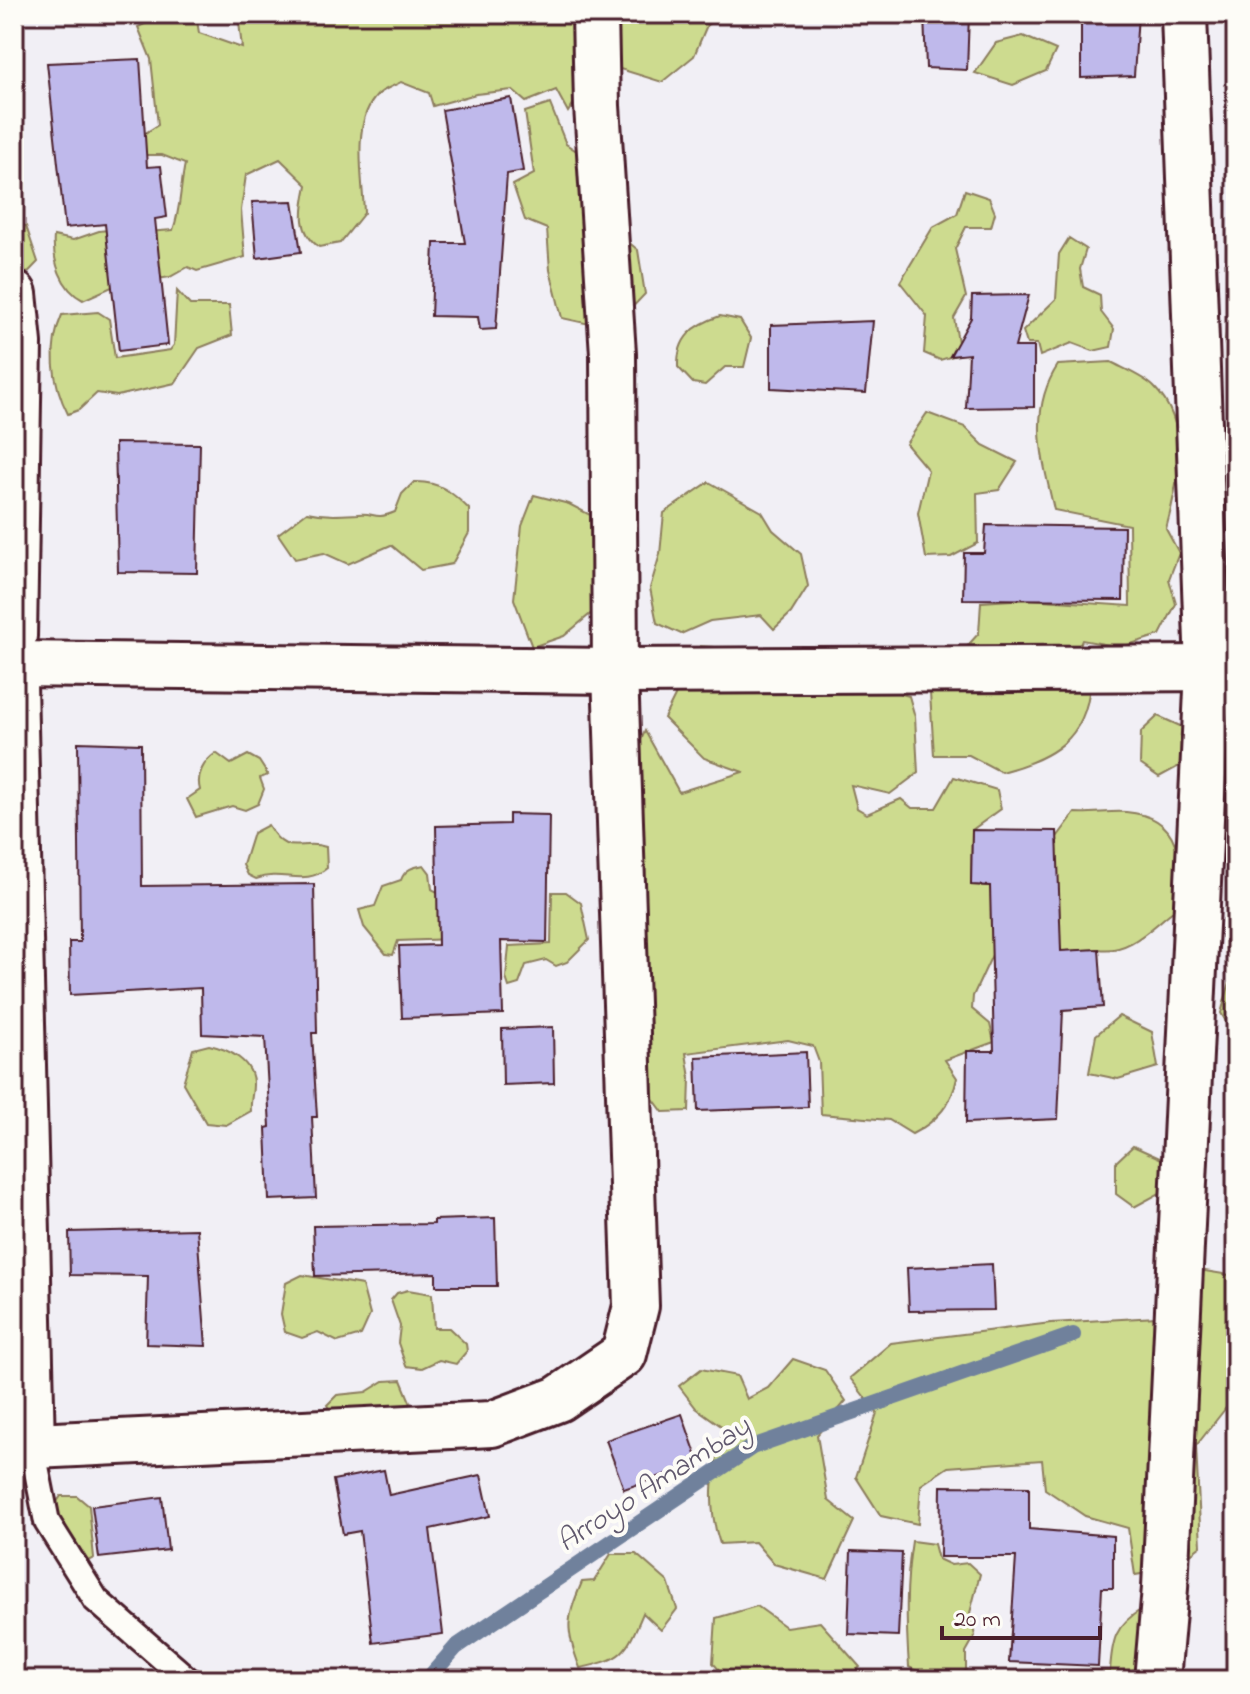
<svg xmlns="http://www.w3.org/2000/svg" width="1250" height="1694" viewBox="0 0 1250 1694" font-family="'Indie Flower',sans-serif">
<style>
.green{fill:#cddb8f;stroke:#8c7d5d;stroke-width:2}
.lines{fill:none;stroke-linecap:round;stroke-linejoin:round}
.stream{stroke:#70819c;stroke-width:16}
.building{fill:#bfb9eb;stroke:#4a1f2b;stroke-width:2}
.service-casing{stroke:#4a1f2b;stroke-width:30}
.minor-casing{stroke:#4a1f2b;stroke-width:50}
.service{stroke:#fdfcf7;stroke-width:24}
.minor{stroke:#fdfcf7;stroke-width:44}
.labels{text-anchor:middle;stroke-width:8;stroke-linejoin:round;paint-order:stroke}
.water-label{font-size:30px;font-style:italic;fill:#60586d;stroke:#fdfcf7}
</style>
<rect width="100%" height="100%" fill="#f1eff5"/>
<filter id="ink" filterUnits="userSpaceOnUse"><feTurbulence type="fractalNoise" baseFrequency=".0125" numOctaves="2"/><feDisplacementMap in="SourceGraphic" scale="16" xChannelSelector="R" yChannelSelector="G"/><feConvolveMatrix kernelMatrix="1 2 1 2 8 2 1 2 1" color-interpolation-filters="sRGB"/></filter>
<g filter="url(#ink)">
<g class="green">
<path d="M 155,14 L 196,14 L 199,33 L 242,48 L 238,14 L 721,14 L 707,25 L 694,56 L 662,82 L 591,60 L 586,84 L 568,112 L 556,90 L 526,102 L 512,90 L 476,94 L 433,106 L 429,93 L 401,82 C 392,87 380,90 374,99 C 352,126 363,180 364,213 L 340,243 L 319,247 C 297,231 302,210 307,185 L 280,159 L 246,175 L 241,210 L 245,257 L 197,271 L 188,267 L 170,277 L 151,280 L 134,277 L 83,300 C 61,289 52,260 54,236 L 73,240 L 99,231 L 127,228 L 147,232 L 173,230 C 181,208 180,187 185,164 L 162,155 L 138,155 L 139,137 L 158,125 L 151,59 L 138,27 L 156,19 Z"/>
<polygon points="1023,36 1056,50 1046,71 1013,85 975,73 996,43"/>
<polygon points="550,104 566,144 618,178 598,217 638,250 645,294 612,329 562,318 550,270 547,229 525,220 513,185 534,174 525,112"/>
<polygon points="965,190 989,198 995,213 991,227 966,227 955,249 966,297 954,318 960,354 940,360 924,353 927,316 900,282 933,227 957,214"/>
<polygon points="14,222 26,226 38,262 14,287"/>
<polygon points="1069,238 1086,249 1080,269 1083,287 1100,295 1101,312 1114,329 1111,347 1093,351 1072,343 1040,356 1037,344 1027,344 1023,331 1056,299 1059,254"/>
<path d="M 177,291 L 190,305 L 229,305 L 232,335 L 199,348 L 175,383 L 117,396 L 97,393 L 79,410 L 68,414 C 52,383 48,346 62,315 L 98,312 L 109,319 L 115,358 L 170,350 L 174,345 Z"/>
<polygon points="1236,310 1236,365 1225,344 1228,313"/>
<path d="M 720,316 L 740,320 L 751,338 L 744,367 L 725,367 L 705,385 L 693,383 L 678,367 C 677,337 694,325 720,316 Z"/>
<path d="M 1111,362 C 1124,369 1144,377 1154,387 C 1192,425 1178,484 1166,529 L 1179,553 L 1169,579 L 1176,604 L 1160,635 L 1121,647 L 1082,640 L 1073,661 L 959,655 L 979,633 L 981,602 L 1027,599 L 1130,606 L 1129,525 L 1054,510 C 1043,460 1027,412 1058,365 Z"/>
<polygon points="927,413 965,427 983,445 1017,462 999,490 977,493 978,543 951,557 926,558 918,513 928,470 906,444"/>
<path d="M 414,482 C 439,481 452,492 469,509 L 469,533 L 452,564 L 421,570 L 391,545 L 348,564 L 324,553 L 295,559 L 278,534 L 307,512 C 326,516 338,515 358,514 C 376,512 373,521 395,512 L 402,494 Z"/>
<polygon points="709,482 762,512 773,530 801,554 808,586 791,613 774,629 761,615 710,621 681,634 657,623 650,588 660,554 664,513"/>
<polygon points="534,495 569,504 598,519 595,610 564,636 532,647 514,599 522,526"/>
<path d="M 700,646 L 792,652 L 814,670 L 909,696 L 915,717 L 918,773 L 890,794 L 851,785 L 857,808 L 867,814 L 901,799 L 912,808 L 936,808 L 954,777 L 997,790 L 1001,809 L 972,830 L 971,885 L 1058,889 L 1043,856 L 1075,813 C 1092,814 1110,811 1126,812 C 1187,817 1180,865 1177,908 C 1153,925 1131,954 1099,949 L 992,955 L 973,996 L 972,1009 L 990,1024 L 994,1042 L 945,1060 L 957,1078 C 952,1105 936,1122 912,1134 L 889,1120 L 821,1114 L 819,1062 L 813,1046 L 788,1040 L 686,1053 L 690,1078 L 689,1111 L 663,1112 L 637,1077 L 619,1003 L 601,962 L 616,902 L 598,836 L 645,731 L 679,792 L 743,772 L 704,758 L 664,718 Z"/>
<path d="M 939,675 L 1090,684 C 1086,740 1051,759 1001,772 L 969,755 L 934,755 L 930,693 Z"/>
<polygon points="1158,716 1189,730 1187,762 1159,777 1140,764 1141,732"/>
<path d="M 216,753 L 231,764 L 248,755 L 259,761 L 268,775 L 260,778 L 264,789 L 258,804 L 245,810 L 232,806 L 196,817 L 187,799 L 200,790 C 196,775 203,762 216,753 Z"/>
<path d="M 268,825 C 288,860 300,838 326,847 L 327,868 C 305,887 282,869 256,879 L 248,875 L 243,865 L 253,833 Z"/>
<path d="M 424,865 L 430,873 L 432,889 L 441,894 L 452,939 L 398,941 L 393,955 L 386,954 L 364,927 L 359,910 L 375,906 L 383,886 L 401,880 C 405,869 413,867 424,865 Z"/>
<polygon points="552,892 566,892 581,903 589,940 567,962 556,966 546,960 526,965 519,984 509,987 506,978 509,946 551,944"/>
<polygon points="1236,961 1236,1038 1221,1013"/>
<polygon points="1119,1016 1152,1032 1158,1067 1118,1079 1089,1073 1096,1035"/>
<path d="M 209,1045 C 228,1049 254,1061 253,1085 C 253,1094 250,1101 251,1111 L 226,1125 L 206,1123 L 183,1083 L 193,1049 Z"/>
<polygon points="1133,1146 1164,1160 1162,1192 1134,1207 1116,1194 1116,1162"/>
<polygon points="1199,1270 1236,1276 1236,1395 1196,1446 1201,1546 1171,1569 1135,1575 1128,1528 1085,1516 1045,1489 1042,1460 948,1467 921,1485 918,1524 881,1516 856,1477 877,1413 850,1378 891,1343 1051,1323 1192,1315"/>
<polygon points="302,1275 362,1285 370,1315 361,1335 338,1342 318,1332 302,1338 285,1332 281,1314 286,1283"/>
<polygon points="408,1290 432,1294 434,1328 449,1328 466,1344 467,1351 456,1364 439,1360 422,1368 406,1366 398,1343 400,1326 391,1300 397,1293"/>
<path d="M 793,1359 L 825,1370 L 846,1401 L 817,1435 L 828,1500 L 854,1521 L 827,1579 L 774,1564 L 755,1542 L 720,1544 C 706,1503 712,1469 724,1428 L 696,1408 L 679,1386 L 701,1369 L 737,1376 L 747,1399 L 768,1388 Z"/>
<polygon points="401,1380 411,1404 405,1415 332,1414 327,1405 337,1395 366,1392 384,1381"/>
<polygon points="61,1496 77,1496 89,1506 94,1558 80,1565 62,1562 56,1503"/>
<path d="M 912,1541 L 934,1544 L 938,1559 L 951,1565 L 968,1563 L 980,1574 L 970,1613 L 975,1636 L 966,1652 L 966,1670 C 946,1687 931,1678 909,1667 C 906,1624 905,1585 912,1541 Z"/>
<path d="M 611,1554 L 636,1554 L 668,1582 L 677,1609 L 661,1630 L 643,1613 C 626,1653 624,1659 580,1668 C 565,1629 566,1620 582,1582 L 594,1581 Z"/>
<polygon points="757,1606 786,1627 820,1622 860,1667 847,1680 728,1680 713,1663 716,1618"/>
<path d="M 1142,1609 L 1157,1664 L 1134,1680 L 1021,1680 L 1026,1672 L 1110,1671 C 1112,1640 1115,1625 1142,1609 Z"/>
</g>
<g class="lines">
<polyline class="stream" points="427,1680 456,1647 752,1447 1073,1335"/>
</g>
<g class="building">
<polygon points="924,14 969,14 967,70 926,68"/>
<polygon points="1081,14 1138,14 1134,76 1081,78"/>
<polygon points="140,59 147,167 161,166 167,217 155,219 168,345 119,351 105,224 65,228 47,63"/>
<polygon points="511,98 523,171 507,174 496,329 480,330 478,317 431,316 434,243 465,243 442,110"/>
<polygon points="293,201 301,252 257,258 252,202"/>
<polygon points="1029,295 1015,347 1034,347 1034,407 966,408 969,354 950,356 971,318 972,296"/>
<polygon points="873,321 866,393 771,388 771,325"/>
<polygon points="115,443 200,444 197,573 118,572"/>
<polygon points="986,525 1124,527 1123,600 963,599 964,553 984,553"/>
<polygon points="78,742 141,744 142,886 314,884 317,1033 312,1033 317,1117 312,1117 316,1198 269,1200 266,1128 270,1127 265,1037 202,1034 201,988 70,995 69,942 80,942"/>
<polygon points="509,814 549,815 547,942 501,941 503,1014 402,1018 399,946 438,945 436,826 509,824"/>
<polygon points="972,830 1057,831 1061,951 1099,949 1103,1007 1063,1010 1058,1119 966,1123 967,1051 994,1051 990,886 971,885"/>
<polygon points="553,1027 554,1083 503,1085 502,1029"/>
<polygon points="806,1052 808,1107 698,1111 696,1057"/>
<polygon points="495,1218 497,1286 436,1286 436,1273 315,1276 313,1226 434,1224 434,1220"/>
<polygon points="197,1229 206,1346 146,1344 148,1276 70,1275 69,1232"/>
<polygon points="992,1264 994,1310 909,1311 907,1268"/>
<polygon points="682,1414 699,1463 624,1489 606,1440"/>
<polygon points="384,1470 389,1495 481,1475 490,1516 430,1529 443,1634 373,1643 360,1531 343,1534 333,1480"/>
<polygon points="941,1486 1029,1487 1029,1529 1113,1536 1113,1588 1102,1588 1098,1666 1009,1662 1016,1557 940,1557"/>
<polygon points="162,1497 168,1550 99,1558 92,1506"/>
<polygon points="851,1551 902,1553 898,1636 848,1634"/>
</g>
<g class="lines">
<defs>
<polyline id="service" points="32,1446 47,1522 96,1600 188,1680"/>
<g id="minor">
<polyline points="14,294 19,343 14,636"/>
<polyline points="14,664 615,671 1236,668"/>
<polyline points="14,684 32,1446"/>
<polyline points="14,1447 492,1424 558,1399 624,1354 636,1306 615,671 613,354 597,106 595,14"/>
<polyline points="1157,1680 1165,1588 1208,669 1184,14"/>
</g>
</defs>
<use href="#service" class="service-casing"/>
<use href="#minor" class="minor-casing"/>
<use href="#service" class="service"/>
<use href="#minor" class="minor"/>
</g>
</g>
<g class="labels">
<g class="water-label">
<text transform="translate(653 1483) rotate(-33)" y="10">Arroyo Amambay</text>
</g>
</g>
<rect width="1250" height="1694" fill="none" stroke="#fdfcf7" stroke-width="48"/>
<rect x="24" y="24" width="1202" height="1646" fill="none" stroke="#4a1f2b" stroke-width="3" filter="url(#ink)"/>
<path d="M942 1626v12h158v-12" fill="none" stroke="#4a1f2b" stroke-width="4"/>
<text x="954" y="1626" font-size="24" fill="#4a1f2b" stroke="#fdfcf7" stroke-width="6" paint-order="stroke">20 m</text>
</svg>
